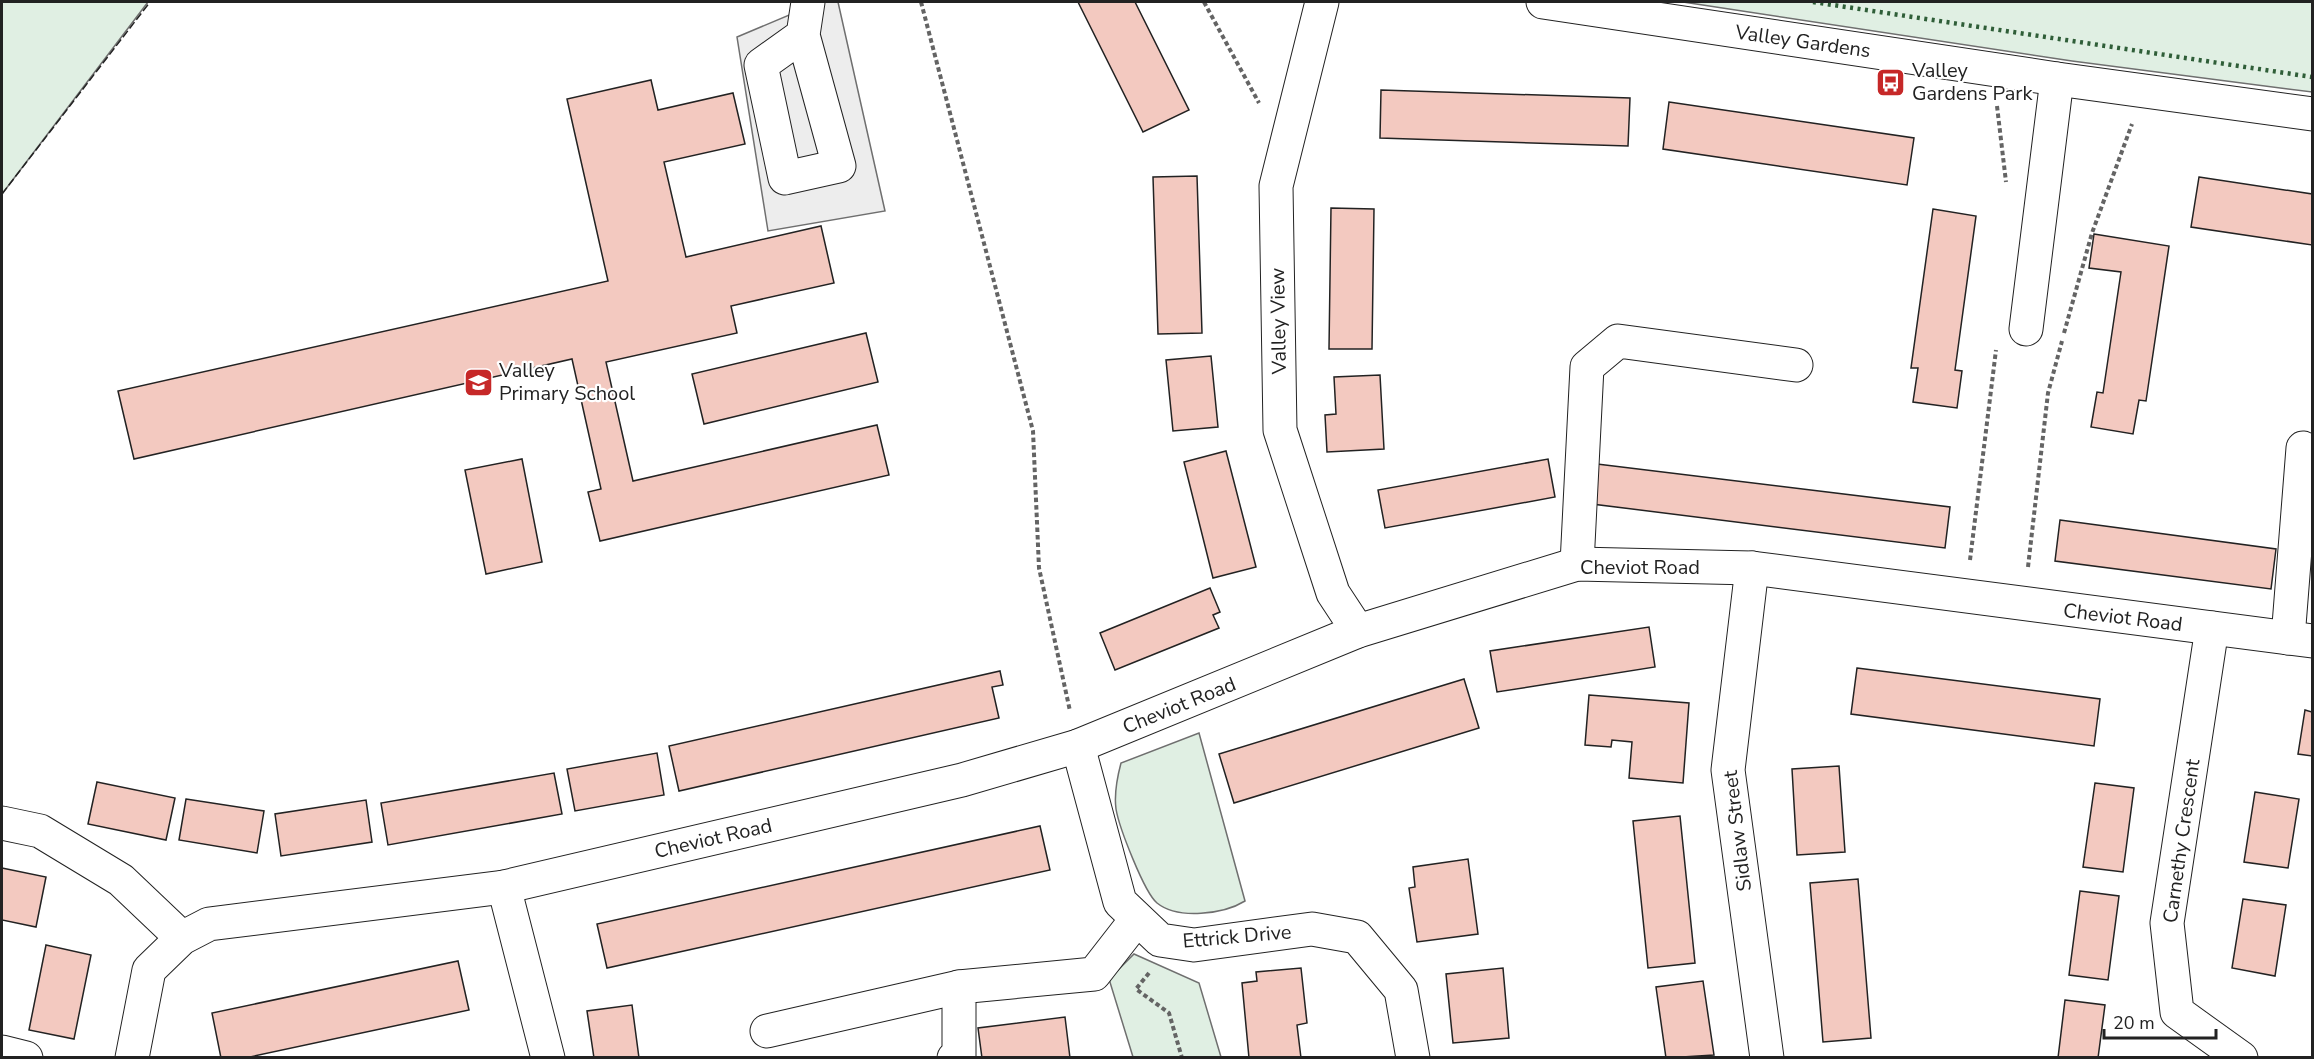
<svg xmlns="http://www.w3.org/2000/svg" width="2314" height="1059" viewBox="0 0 2314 1059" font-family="'Nunito Sans',sans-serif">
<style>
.green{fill:#e0efe3;stroke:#6f6f6f;stroke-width:1.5}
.parking{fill:#ededed;stroke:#6f6f6f;stroke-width:1.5}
.building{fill:#f3c9c0;stroke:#222;stroke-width:1.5}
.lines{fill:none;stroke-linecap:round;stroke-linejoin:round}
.minor-casing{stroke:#222;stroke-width:35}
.path{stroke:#646464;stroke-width:4;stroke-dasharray:4.5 3;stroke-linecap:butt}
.minor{stroke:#fff;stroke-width:33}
.hedge{stroke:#2f5e38;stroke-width:4.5;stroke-dasharray:3 4.5;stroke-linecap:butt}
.fence{stroke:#222;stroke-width:1.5;stroke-dasharray:8 3;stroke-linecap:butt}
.labels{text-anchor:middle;stroke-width:4.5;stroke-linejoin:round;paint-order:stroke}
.street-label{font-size:20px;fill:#222;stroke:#fff}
.poi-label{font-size:20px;fill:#222;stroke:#fff;text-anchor:start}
</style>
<rect width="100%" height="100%" fill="#fff"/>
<g class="green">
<polygon points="2,2 148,2 2,194"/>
<polygon points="1683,2 2312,2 2312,92 2072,61"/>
<path d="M 1199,733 L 1245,901 C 1224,914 1178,920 1157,903 C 1144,892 1119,827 1116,809 C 1114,794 1117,778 1121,763 Z"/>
<polygon points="1134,954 1199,983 1221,1057 1133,1057 1109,979"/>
</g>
<polygon class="parking" points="820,2 838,2 885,211 768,231 737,37"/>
<g class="building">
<polygon points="1078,2 1135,2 1189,110 1143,132"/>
<polygon points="651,80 658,110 733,93 745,144 664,162 686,257 821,226 834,283 731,306 737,333 606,362 633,481 877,425 889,475 600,541 588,492 601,489 572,359 134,459 118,391 608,281 567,99"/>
<polygon points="1381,90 1630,98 1628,146 1380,138"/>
<polygon points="1669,102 1914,138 1907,185 1663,149"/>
<polygon points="1197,176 1202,333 1158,334 1153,177"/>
<polygon points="2199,177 2312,194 2312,245 2191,227"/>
<polygon points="1331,208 1374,209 1372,349 1329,349"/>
<polygon points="1933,209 1976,216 1955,370 1962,371 1957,408 1913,402 1918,368 1911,368"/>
<polygon points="2094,234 2169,246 2146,401 2139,400 2133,434 2091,427 2097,392 2103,393 2121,272 2089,268"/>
<polygon points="866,333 878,382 704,424 692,374"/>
<polygon points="1211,356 1218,427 1173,431 1166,360"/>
<polygon points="1380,375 1384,449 1327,452 1325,415 1336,414 1334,377"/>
<polygon points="1226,451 1256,567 1213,578 1184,462"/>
<polygon points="522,459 542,562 486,574 465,470"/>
<polygon points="1548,459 1555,497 1385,528 1378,490"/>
<polygon points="1597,464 1950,507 1945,548 1592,504"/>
<polygon points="2060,520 2276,549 2271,589 2055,561"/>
<polygon points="1210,588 1220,612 1213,615 1219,628 1115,670 1100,633"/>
<polygon points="1649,627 1655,667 1497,692 1490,651"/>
<polygon points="1857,668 2100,699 2094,746 1851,714"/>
<polygon points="1000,671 1003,685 992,687 999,718 679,791 669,746"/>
<polygon points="1464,679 1479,728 1234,803 1219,754"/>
<polygon points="1589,695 1689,703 1683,783 1629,778 1632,742 1612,740 1611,747 1585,745"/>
<polygon points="2305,710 2312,712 2312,756 2298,754"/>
<polygon points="657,753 664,795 575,811 567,769"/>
<polygon points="1839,766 1845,852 1797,855 1792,769"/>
<polygon points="554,773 562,814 388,845 381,803"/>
<polygon points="97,782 175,798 166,840 88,824"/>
<polygon points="2095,783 2134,788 2123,872 2083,867"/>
<polygon points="2255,792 2299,799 2288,868 2244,862"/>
<polygon points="186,799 264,811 257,853 179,840"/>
<polygon points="366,800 372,842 281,856 275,814"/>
<polygon points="1680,816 1695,963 1648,968 1633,821"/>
<polygon points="1040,826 1050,870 607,968 597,924"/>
<polygon points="1468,859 1478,934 1417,942 1409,888 1415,887 1413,867"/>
<polygon points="2,868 46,877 36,927 2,920"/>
<polygon points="1858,879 1871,1038 1823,1042 1810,883"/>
<polygon points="2080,891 2119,896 2108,980 2069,975"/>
<polygon points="2243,899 2286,905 2275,976 2232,968"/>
<polygon points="46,945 91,955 74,1039 29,1030"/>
<polygon points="458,961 469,1010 245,1058 221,1058 212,1013"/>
<polygon points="1301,968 1307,1023 1297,1025 1301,1058 1249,1058 1242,983 1257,981 1256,972"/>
<polygon points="1503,968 1509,1038 1453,1043 1446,974"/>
<polygon points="1703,981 1714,1055 1666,1058 1656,987"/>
<polygon points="2065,1000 2105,1005 2098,1058 2058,1058"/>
<polygon points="632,1005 639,1058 594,1058 587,1011"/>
<polygon points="1065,1017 1070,1058 982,1058 978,1028"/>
</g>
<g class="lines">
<defs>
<g id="minor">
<polyline points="1322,2 1276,186 1280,430 1333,593 1358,631"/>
<polyline points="1543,2 2057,79 2312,114"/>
<polyline points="803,35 761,65 785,178 839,166 803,35 808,2"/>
<polyline points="2026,329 2057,79"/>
<polyline points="1577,564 1587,367 1618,341 1796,365"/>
<polyline points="1752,568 1728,770 1767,1058"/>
<polyline points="2212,628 2167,923 2177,1012 2241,1058"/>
<polyline points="2288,638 2303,448"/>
<polyline points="1078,746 1120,902 1160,940 1194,945 1312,929 1357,937 1401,990 1413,1058"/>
<polyline points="2,823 40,831 121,880 182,938"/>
<polyline points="504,887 548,1058"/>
<polyline points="767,1031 959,987"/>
<polyline points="2,1052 26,1058"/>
<polyline points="132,1058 149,970 182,938 209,924 504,887 962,780 1078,746 1358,631 1577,564 1752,568 2312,641"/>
<polyline points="954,1058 959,1056 959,987 1094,974 1136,920"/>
</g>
</defs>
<use href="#minor" class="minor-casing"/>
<g class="path">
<polyline points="921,2 1033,431 1039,568 1070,711"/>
<polyline points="1204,2 1259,103"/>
<polyline points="1997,106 2006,182"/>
<polyline points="2064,333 2092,233 2132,124"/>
<polyline points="1970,560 1996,350"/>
<polyline points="2028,567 2048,393 2062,341"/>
<polyline points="1149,973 1136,989 1169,1013 1182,1058"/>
</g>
<use href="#minor" class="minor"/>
<polyline class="hedge" points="1813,2 2312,77"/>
<polyline class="fence" points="2,194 150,2"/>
</g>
<defs>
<symbol id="bus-square" viewBox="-11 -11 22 22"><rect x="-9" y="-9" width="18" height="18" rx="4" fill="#c62828" stroke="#fff"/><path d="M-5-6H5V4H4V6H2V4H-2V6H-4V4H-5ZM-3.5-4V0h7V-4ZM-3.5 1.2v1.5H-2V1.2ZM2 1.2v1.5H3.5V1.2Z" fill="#fff"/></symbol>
<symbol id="school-square" viewBox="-11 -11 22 22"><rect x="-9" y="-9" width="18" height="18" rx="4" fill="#c62828" stroke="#fff"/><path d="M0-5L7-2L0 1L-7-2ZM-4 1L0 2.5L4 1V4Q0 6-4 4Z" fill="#fff"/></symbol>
</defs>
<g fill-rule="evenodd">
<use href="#bus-square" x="1874" y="66" width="33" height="33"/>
<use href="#school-square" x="462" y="366" width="33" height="33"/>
</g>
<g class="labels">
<g class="street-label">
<text transform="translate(1803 41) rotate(8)" y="7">Valley Gardens</text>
<text transform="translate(1278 321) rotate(-91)" y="7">Valley View</text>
<text x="1640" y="574">Cheviot Road</text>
<text transform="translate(2123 617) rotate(7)" y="7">Cheviot Road</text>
<text transform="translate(1179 705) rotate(-22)" y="7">Cheviot Road</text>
<text transform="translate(1737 831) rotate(-97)" y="7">Sidlaw Street</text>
<text transform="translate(713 838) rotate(-13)" y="7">Cheviot Road</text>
<text transform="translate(2181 841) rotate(-82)" y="7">Carnethy Crescent</text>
<text transform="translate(1237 936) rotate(-5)" y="7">Ettrick Drive</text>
</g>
<g class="poi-label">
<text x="1912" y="77">Valley<tspan x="1912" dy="23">Gardens Park</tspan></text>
<text x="499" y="377">Valley<tspan x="499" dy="23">Primary School</tspan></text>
</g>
</g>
<rect width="2314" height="1059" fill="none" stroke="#222222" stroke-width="6"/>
<path d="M2104 1029v9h112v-9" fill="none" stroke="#222222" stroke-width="3"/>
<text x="2113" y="1029" font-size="18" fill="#222222" stroke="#ffffff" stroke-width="4.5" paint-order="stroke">20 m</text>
</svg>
